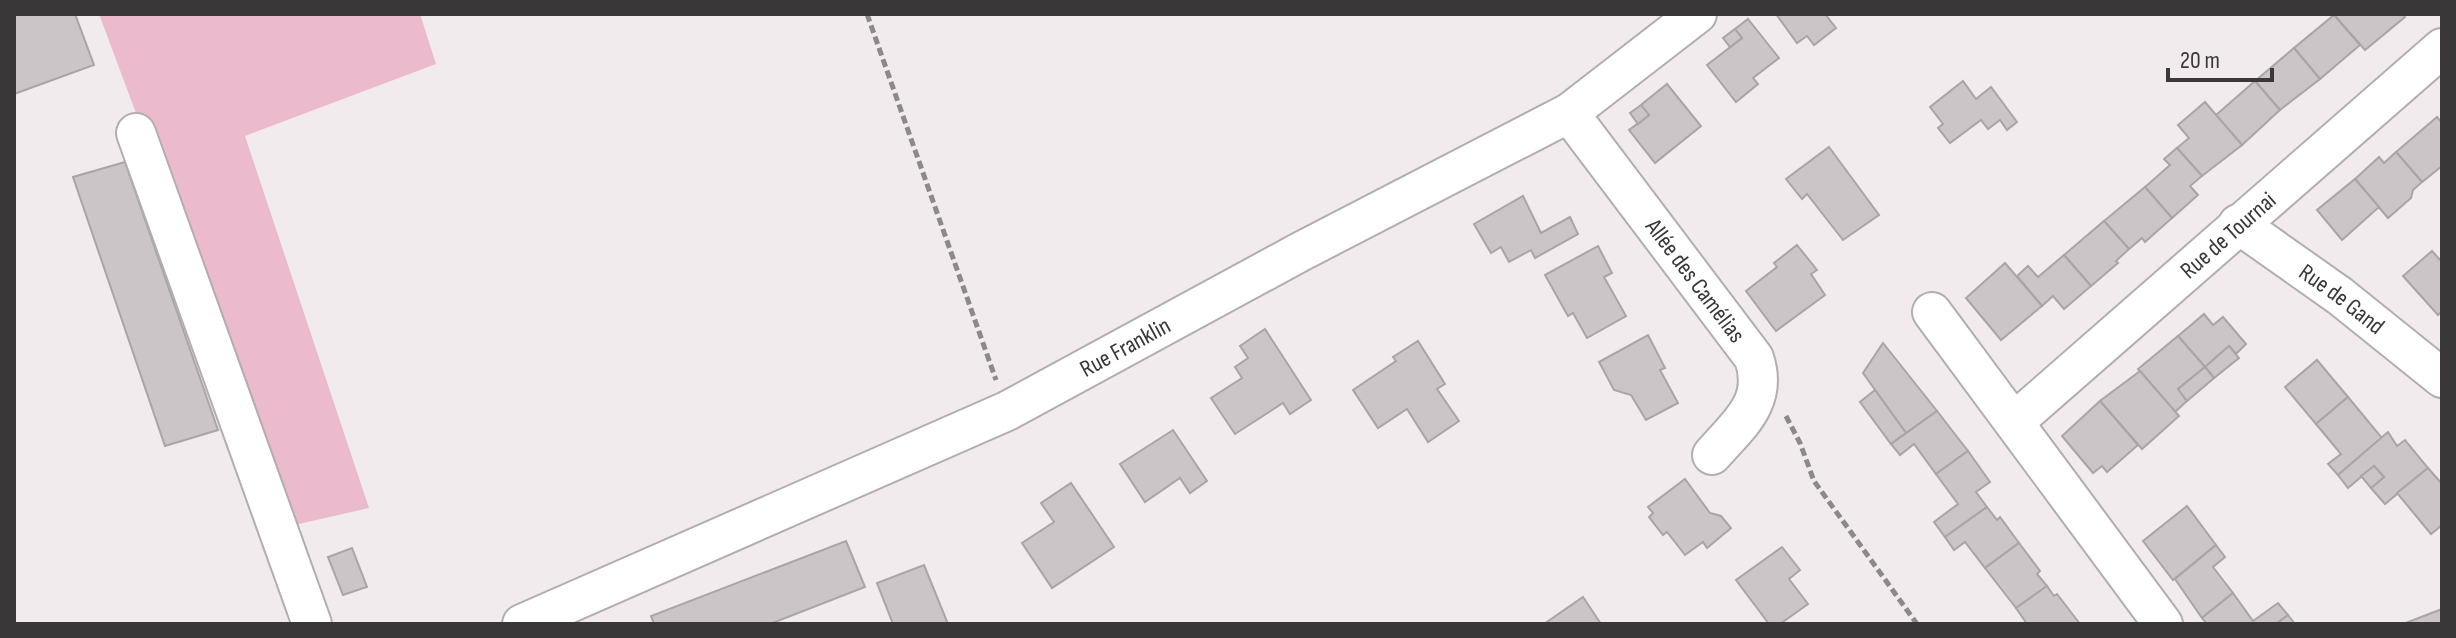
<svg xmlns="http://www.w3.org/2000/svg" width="2456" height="638" viewBox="0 0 2456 638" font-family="'Sofia Sans Condensed',sans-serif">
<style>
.green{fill:#ecbacd}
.building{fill:#ccc5c8;stroke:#aaa4a6;stroke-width:2}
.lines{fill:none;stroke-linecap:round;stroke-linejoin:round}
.minor-casing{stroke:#b3adaf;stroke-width:42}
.path{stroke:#8c898a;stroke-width:5;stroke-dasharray:8 4;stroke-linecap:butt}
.minor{stroke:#fff;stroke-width:38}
.labels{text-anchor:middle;stroke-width:8;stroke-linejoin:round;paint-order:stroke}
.street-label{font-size:24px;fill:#393738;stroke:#f1ebed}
</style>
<rect width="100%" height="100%" fill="#f1ebed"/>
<polygon class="green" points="99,14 420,14 436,64 245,136 369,508 290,526"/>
<g class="building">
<polygon points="14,14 75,14 94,65 14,94"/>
<polygon points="1776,14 1825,14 1836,28 1814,45 1807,36 1797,43"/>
<polygon points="2403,14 2405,17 2365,50 2334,15"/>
<polygon points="2334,15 2360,45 2320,79 2294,48"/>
<polygon points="1748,19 1779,58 1753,78 1758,84 1736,102 1707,65 1742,38 1735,29"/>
<polygon points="1735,29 1742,38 1730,47 1723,38"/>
<polygon points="2294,48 2320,79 2280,110 2255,81"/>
<polygon points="1963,81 1976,99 1991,87 2017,122 2007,130 2000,120 1988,129 1981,120 1950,143 1938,128 1943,124 1930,107"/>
<polygon points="2255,81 2280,110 2242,145 2216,115"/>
<polygon points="1667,84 1701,126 1655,163 1629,130 1649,115 1641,105"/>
<polygon points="2205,102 2242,145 2202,176 2177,148 2189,138 2178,125"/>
<polygon points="1641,105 1649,115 1638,124 1630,113"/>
<polygon points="2437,117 2442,123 2442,166 2422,182 2396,152"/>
<polygon points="1829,147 1879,215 1843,240 1807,194 1802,199 1786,179"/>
<polygon points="2177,148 2202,176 2190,186 2198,195 2172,218 2145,187 2170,165 2164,159"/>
<polygon points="2396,152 2422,182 2413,190 2411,198 2388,218 2355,179 2379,157 2384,163"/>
<polygon points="125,162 218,430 165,446 73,177"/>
<polygon points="2355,179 2379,207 2342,240 2317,210"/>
<polygon points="2145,187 2172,218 2145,242 2142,238 2129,249 2104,221"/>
<polygon points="1523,196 1541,233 1570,217 1578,234 1535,258 1531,250 1509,262 1501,247 1491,253 1474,224"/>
<polygon points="2104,221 2129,249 2116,261 2118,263 2091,286 2064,255"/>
<polygon points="1797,245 1817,270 1811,274 1825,295 1776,331 1746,291 1777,267 1774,263"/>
<polygon points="1598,246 1612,273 1604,277 1626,316 1587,338 1573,313 1568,316 1545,275"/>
<polygon points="2432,251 2442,262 2442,311 2438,315 2403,276"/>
<polygon points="2064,255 2091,286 2064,309 2053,296 2042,306 2017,276 2028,266 2038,277"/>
<polygon points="2005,263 2042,306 2001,340 1966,298"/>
<polygon points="2204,314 2213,325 2223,317 2246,344 2236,354 2229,346 2205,367 2178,336"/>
<polygon points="1265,329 1311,400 1290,414 1283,403 1235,434 1211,398 1242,378 1235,367 1248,358 1240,346"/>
<polygon points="1648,335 1665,368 1660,370 1678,403 1646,420 1631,395 1614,390 1599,362"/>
<polygon points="2178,336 2205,367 2178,389 2187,401 2175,412 2138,369"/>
<polygon points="1418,341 1445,384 1437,389 1459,421 1428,442 1407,409 1378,428 1353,390 1396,361 1393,357"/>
<polygon points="1883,343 1937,411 1906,433 1863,373"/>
<polygon points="2229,346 2239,358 2214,378 2205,367"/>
<polygon points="2317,360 2348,397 2316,424 2285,387"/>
<polygon points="2205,367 2214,378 2187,401 2178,389"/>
<polygon points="2140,371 2179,416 2142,449 2100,401"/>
<polygon points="1875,390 1906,433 1891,444 1860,402"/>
<polygon points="2348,397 2382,438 2338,475 2328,464 2341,454 2316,424"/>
<polygon points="2100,401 2138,445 2107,472 2102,466 2093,473 2062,436"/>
<polygon points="1937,411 1968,451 1936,474 1914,444 1900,455 1891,444"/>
<polygon points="1173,430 1207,481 1190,493 1180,478 1145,502 1120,464"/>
<polygon points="2388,432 2397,446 2405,440 2428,468 2385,504 2371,488 2384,477 2374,466 2348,488 2338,475"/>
<polygon points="1968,451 1990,482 1976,492 1987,507 1945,537 1934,522 1958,504 1936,474"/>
<polygon points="2374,466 2384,477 2371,488 2361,476"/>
<polygon points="2428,468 2442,484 2442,525 2431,534 2397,493"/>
<polygon points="1685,479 1710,513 1721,516 1731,528 1707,548 1703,542 1685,555 1667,532 1663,535 1649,517 1653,513 1648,507"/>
<polygon points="1071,483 1114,547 1052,588 1022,543 1054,522 1041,503"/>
<polygon points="2187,506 2216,545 2173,580 2143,541"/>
<polygon points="1987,507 1997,520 2000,517 2019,543 1985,568 1965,542 1954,550 1945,537"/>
<polygon points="846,541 865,587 770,624 654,624 651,616"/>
<polygon points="2019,543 2040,571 2037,574 2047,586 2016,608 1985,568"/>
<polygon points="2216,545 2225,557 2213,567 2233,593 2202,618 2175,579"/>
<polygon points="1782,547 1800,570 1789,579 1808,604 1780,624 1769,624 1736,580"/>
<polygon points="352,548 367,587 343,595 328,557"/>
<polygon points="924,565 948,624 893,624 877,583"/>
<polygon points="2047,586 2054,596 2057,594 2080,624 2027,624 2016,608"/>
<polygon points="2233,593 2253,621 2278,603 2288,615 2276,624 2207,624 2202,618"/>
<polygon points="1583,597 1601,624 1544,624"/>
<polygon points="2442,609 2442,624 2403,624"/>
<polygon points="2288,615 2295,624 2276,624"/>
</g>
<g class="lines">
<defs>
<g id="minor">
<path id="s1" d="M 1569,113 L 1754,358 C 1769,402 1739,424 1712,455"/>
<polyline points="136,133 312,624"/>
<path id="s2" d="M 2238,224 L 2340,296 L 2442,378"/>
<polyline points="1932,312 2163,624"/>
<path id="s3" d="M 2014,422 L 2442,48"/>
<path id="s4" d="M 522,624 L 1007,411 L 1300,252 L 1569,113 L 1697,14"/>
</g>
</defs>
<use href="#minor" class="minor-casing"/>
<g class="path">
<polyline points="867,14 996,380"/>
<polyline points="1786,416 1800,443 1814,481 1917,624"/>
</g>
<use href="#minor" class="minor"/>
</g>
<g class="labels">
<g class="street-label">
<text dy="8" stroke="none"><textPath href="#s3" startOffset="284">Rue de Tournai</textPath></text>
<text dy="8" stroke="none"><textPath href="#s1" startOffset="210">Allée des Camélias</textPath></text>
<text dy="8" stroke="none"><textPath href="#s2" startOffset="128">Rue de Gand</textPath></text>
<text dy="8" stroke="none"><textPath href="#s4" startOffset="664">Rue Franklin</textPath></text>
</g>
</g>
<rect width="2456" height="638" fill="none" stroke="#393738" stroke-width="32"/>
<path d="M2168 68v12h104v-12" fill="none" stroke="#393738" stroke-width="4"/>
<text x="2180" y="68" font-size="24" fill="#393738" stroke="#f1ebed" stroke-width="6" paint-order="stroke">20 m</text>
</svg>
